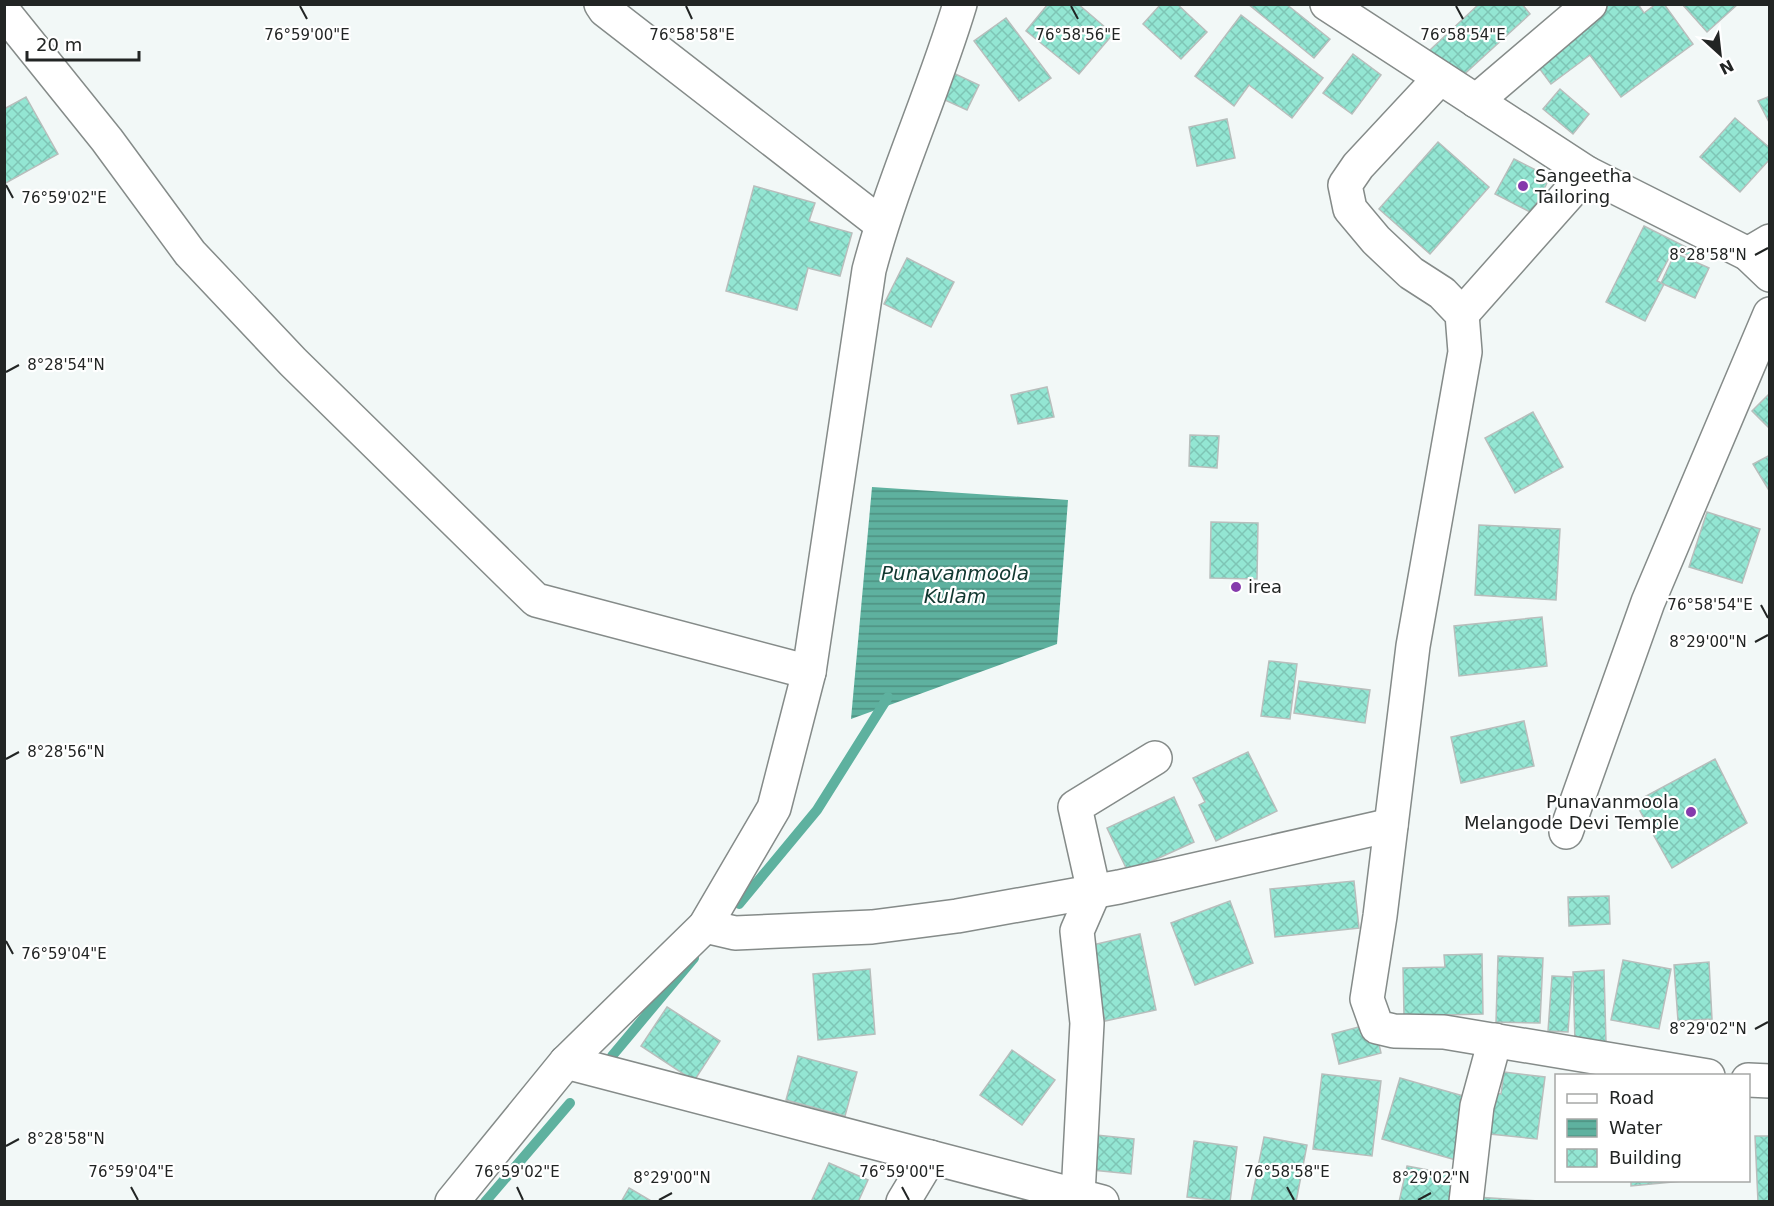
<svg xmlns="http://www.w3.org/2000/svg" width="1774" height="1206" viewBox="0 0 1774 1206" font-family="'DejaVu Sans',sans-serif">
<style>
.water{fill:url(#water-rules)}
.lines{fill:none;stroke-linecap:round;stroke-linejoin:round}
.stream{stroke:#5eb19f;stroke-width:10}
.building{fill:url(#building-cross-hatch);stroke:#b8bebc;stroke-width:1.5}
.street-casing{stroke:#858b89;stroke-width:36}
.secondary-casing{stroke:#858b89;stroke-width:36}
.street{stroke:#fff;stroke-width:33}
.secondary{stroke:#fff;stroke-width:33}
.ticks{fill:none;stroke:#222524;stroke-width:2}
.poi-dot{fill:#853aac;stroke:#fff;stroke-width:2}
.labels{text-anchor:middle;stroke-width:4.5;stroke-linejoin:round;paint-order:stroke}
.poi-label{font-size:18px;fill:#222524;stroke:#fff;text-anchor:start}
.water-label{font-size:20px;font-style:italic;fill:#113830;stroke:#fff}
.ticks-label{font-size:15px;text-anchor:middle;fill:#222524;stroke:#fff;stroke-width:4.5;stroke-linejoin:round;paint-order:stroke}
</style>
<defs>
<pattern id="water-rules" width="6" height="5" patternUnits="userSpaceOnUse" patternTransform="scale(1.5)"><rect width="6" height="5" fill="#5eb19f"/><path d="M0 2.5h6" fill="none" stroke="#4d9081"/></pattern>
<pattern id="building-cross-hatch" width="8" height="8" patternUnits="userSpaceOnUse" patternTransform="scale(1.5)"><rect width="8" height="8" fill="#93e6d3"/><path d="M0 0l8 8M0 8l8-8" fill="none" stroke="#7ec5b5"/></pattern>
</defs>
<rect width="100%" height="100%" fill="#f2f8f7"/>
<polygon class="water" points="872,487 1068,500 1057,644 851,719"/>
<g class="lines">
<g class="stream">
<polyline points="739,904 817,810 888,697"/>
<polyline points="612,1056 694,958"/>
<polyline points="485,1202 570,1103"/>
</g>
</g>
<g class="building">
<polygon points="1048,4 1078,4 1113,34 1079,74 1026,31"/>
<polygon points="1161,4 1177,4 1207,32 1181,59 1143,24"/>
<polygon points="1248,4 1286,4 1330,39 1314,58"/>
<polygon points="1479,4 1522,4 1530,14 1458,80 1430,50"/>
<polygon points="1609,4 1638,4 1644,13 1656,4 1664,4 1693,44 1621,97 1590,55 1551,84 1533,60"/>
<polygon points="1682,4 1738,4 1707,32"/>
<polygon points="1241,15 1323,78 1292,118 1249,85 1234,106 1195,76"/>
<polygon points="1006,18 1051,78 1019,101 974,41"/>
<polygon points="1353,54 1381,75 1352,114 1323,93"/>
<polygon points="949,71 979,85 967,110 936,96"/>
<polygon points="1560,89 1589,114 1573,134 1543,109"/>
<polygon points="1770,96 1770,124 1758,101"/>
<polygon points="26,97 58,154 4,184 4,109"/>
<polygon points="1735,118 1770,148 1770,159 1740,192 1700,157"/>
<polygon points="1227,119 1235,158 1197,166 1189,127"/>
<polygon points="1438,142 1489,187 1430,254 1379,209"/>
<polygon points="1514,159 1550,177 1532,213 1495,194"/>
<polygon points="754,186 815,203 809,221 852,233 840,276 808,268 797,310 726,291"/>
<polygon points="1644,226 1696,252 1693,258 1674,248 1657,281 1664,284 1645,321 1606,302"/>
<polygon points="1675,253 1709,268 1695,298 1661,283"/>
<polygon points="907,258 954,282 931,327 884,304"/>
<polygon points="1047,387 1054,417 1018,424 1011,395"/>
<polygon points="1770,393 1770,429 1752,411"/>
<polygon points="1533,412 1563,467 1515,493 1485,438"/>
<polygon points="1190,435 1219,436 1217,468 1189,466"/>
<polygon points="1770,455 1770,492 1753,464"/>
<polygon points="1707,512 1760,529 1742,583 1689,567"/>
<polygon points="1211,522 1258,523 1257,579 1210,578"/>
<polygon points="1479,525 1560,529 1556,600 1475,595"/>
<polygon points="1542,617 1547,666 1459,676 1454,626"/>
<polygon points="1269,661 1297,664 1290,719 1261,716"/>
<polygon points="1299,681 1370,690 1365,723 1294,713"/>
<polygon points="1524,721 1534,766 1461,783 1451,737"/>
<polygon points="1248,752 1277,811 1216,841 1199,805 1205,802 1193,778"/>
<polygon points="1715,759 1747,823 1672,868 1635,802"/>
<polygon points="1174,797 1194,842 1128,872 1107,828"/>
<polygon points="1354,881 1359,928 1275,937 1270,889"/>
<polygon points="1609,896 1610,924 1569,926 1568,897"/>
<polygon points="1230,901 1253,963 1195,985 1171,923"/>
<polygon points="1140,934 1156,1010 1105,1021 1088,946"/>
<polygon points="1482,954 1483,1014 1404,1016 1403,968 1445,967 1444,955"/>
<polygon points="1498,956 1543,958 1540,1023 1496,1022"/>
<polygon points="1623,960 1671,969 1659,1029 1611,1020"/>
<polygon points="1709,962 1712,1019 1678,1021 1674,965"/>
<polygon points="870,969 875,1034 818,1040 813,974"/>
<polygon points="1604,970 1606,1042 1575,1043 1573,972"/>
<polygon points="1552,976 1572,977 1568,1032 1548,1031"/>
<polygon points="667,1007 720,1041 694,1081 641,1046"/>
<polygon points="1374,1023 1381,1053 1339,1064 1332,1034"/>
<polygon points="1012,1050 1055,1080 1022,1125 980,1095"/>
<polygon points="798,1056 857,1072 845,1116 786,1100"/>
<polygon points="1504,1072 1545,1077 1537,1139 1480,1133 1484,1092 1501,1094"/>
<polygon points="1322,1074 1381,1081 1372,1156 1313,1149"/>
<polygon points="1400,1078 1474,1099 1456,1160 1382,1139"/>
<polygon points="1096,1135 1134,1139 1131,1174 1092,1170"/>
<polygon points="1755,1136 1770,1136 1770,1202 1758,1202"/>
<polygon points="1264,1137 1307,1145 1296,1202 1251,1202"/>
<polygon points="1194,1141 1237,1147 1230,1202 1187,1197"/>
<polygon points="829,1163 868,1180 858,1202 811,1202"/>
<polygon points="1407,1166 1466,1177 1461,1202 1399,1202"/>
<polygon points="1631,1180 1683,1180 1683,1181 1631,1186"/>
<polygon points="629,1188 653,1202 621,1202"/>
<polygon points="1476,1197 1538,1201 1538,1202 1475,1202"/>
</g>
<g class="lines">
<defs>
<g id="street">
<polyline points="601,4 605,10 881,224"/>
<polyline points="4,12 107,140 190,253 293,362 536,600 809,672"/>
<polyline points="1440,78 1358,166 1345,185 1350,209 1376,240 1411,273 1442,293 1462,314 1465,352 1413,646 1380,916 1367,999 1377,1027 1394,1031 1444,1032 1708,1076"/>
<polyline points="1476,101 1590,4"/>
<polyline points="1748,254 1770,241"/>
<polyline points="1462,314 1587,173"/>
<polyline points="1566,832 1648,602 1770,314"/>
<polyline points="705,926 735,933 872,927 957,916 1119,887 1391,825"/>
<polyline points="566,1062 1102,1202"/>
<polyline points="1748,1080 1770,1081"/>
<polyline points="1078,1195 1087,1023 1077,931 1094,892 1075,807 1155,758"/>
<path d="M 452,1202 L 566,1062 L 705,926 L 774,808 L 809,672 L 869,270 C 893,179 933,94 960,4"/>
<polyline points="903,1202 930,1157"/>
<polyline points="1466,1202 1477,1106 1495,1040"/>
</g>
<polyline id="secondary" points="1327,4 1587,173 1748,254 1770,275"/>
</defs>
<use href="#street" class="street-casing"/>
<use href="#secondary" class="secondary-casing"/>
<use href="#street" class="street"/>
<use href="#secondary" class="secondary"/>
</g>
<path class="ticks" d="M 300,6 L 307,19M 686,6 L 692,19M 1071,6 L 1078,19M 1456,6 L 1463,19M 6,185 L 13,198M 1755,255 L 1768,248M 6,372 L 19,365M 1761,605 L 1768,618M 1755,642 L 1768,635M 6,759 L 19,752M 6,941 L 13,954M 1755,1029 L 1768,1022M 6,1146 L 19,1139M 131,1187 L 138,1200M 517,1187 L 523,1200M 902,1187 L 909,1200M 1287,1187 L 1294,1200M 659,1200 L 672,1193M 1418,1200 L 1431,1193"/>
<g class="poi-dot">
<circle cx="1523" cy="186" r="6"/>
<circle cx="1236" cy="587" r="6"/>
<circle cx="1691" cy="812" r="6"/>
</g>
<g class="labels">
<g class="poi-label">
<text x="1535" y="182">Sangeetha<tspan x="1535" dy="21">Tailoring</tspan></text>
<text x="1248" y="593">irea</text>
<text x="1679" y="808" text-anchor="end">Punavanmoola<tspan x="1679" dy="21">Melangode Devi Temple</tspan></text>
</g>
<g class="water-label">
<text x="955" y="580">Punavanmoola<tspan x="955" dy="23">Kulam</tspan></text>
</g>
</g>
<g class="ticks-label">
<text x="307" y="40">76°59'00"E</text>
<text x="692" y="40">76°58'58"E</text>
<text x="1078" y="40">76°58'56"E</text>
<text x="1463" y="40">76°58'54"E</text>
<text x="64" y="203">76°59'02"E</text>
<text x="1708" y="260">8°28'58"N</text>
<text x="66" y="370">8°28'54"N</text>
<text x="1710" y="610">76°58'54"E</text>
<text x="1708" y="647">8°29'00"N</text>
<text x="66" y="757">8°28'56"N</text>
<text x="64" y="959">76°59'04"E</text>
<text x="1708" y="1034">8°29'02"N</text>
<text x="66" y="1144">8°28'58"N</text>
<text x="131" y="1177">76°59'04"E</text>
<text x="517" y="1177">76°59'02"E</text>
<text x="902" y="1177">76°59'00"E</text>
<text x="1287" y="1177">76°58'58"E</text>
<text x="672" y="1183">8°29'00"N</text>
<text x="1431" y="1183">8°29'02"N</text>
</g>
<rect width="1774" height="1206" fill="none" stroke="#222524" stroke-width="12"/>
<rect x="1555" y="1074" width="195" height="108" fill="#ffffff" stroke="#a7a8a7" stroke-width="1.5"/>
<rect x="1567" y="1094" width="30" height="9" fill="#ffffff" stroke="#a7a8a7" stroke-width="1.5"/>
<text x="1609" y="1104" font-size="18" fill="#222524">Road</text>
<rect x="1567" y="1119" width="30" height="18" fill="url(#water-rules)" stroke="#a7a8a7" stroke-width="1.5"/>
<text x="1609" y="1134" font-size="18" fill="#222524">Water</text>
<rect x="1567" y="1149" width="30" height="18" fill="url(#building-cross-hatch)" stroke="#a7a8a7" stroke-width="1.5"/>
<text x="1609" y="1164" font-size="18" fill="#222524">Building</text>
<g transform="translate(1720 54) rotate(153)" stroke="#ffffff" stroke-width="4.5" paint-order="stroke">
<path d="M0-4.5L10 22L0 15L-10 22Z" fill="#222524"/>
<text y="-9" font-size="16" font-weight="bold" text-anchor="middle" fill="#222524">N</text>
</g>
<path d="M27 51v9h112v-9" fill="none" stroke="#222524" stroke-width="3"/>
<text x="36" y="51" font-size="18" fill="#222524" stroke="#ffffff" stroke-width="4.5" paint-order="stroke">20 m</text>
</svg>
